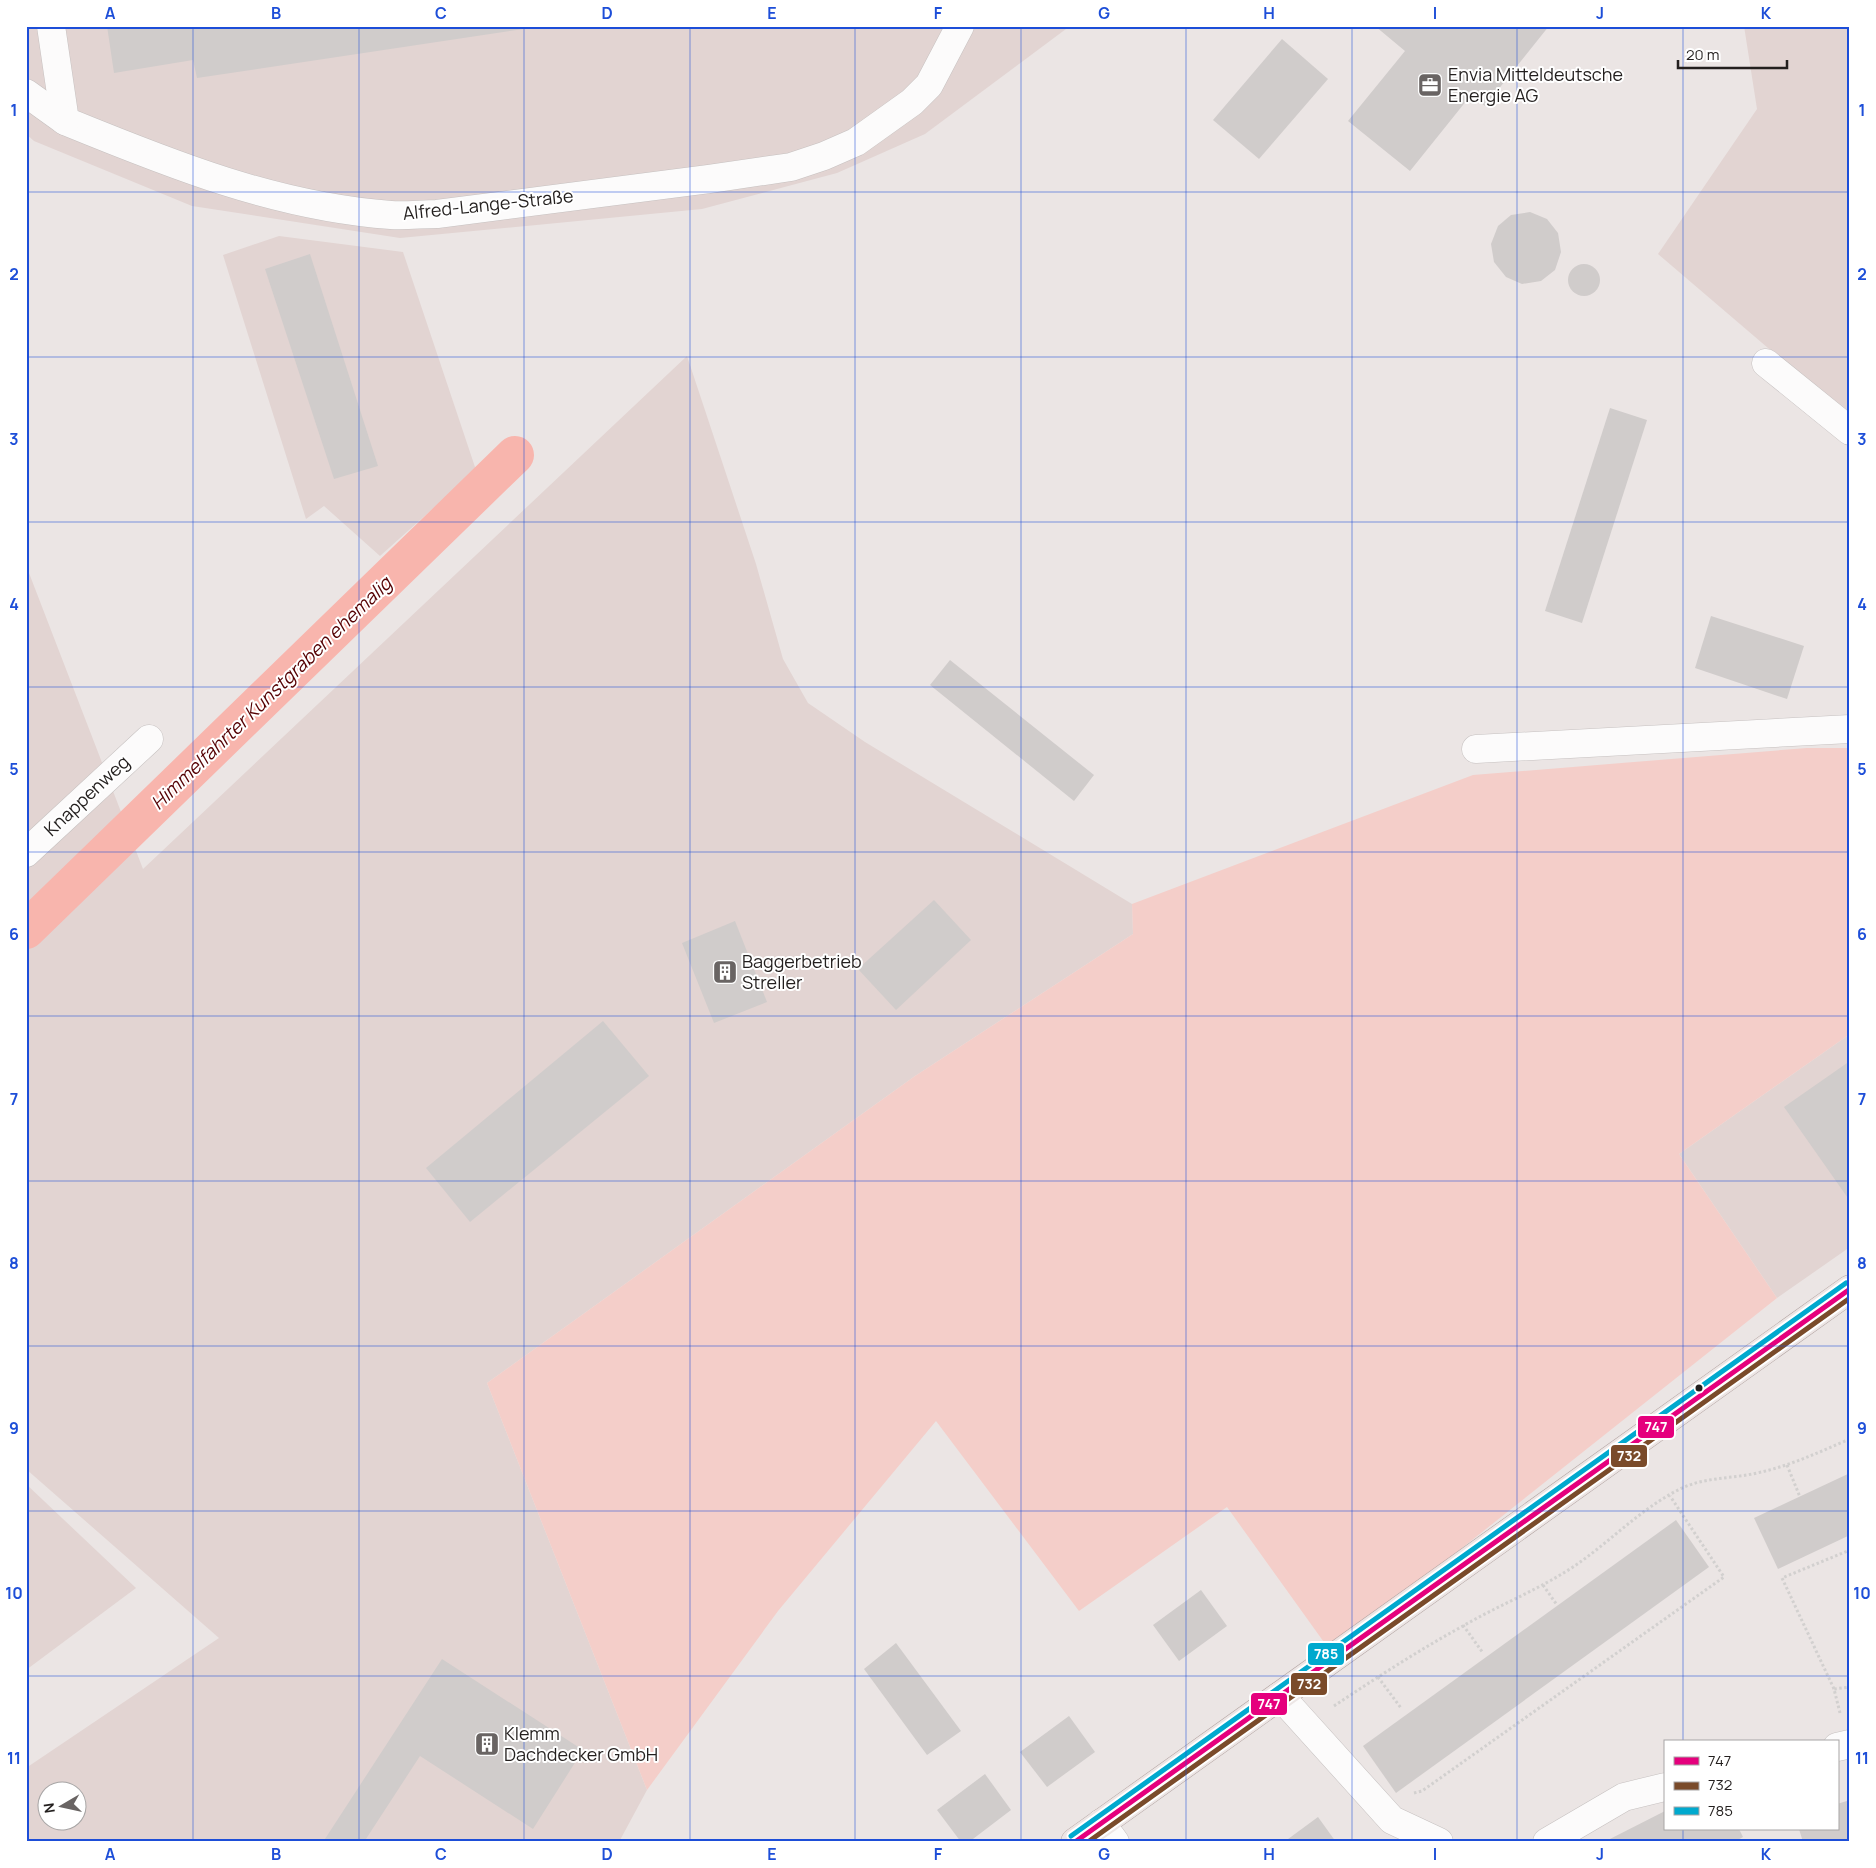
<svg xmlns="http://www.w3.org/2000/svg" width="1876" height="1868" viewBox="0 0 1876 1868" font-family="Manrope,sans-serif">
<style>
.built{fill:#e2d4d2;fill-rule:evenodd}
.green{fill:#f4cec9}
.lines{fill:none;stroke-linecap:round;stroke-linejoin:round}
.canal{stroke:#f8b5ad;stroke-width:38}
.building{fill:#d0cccb}
.minor-casing{stroke:#c6c1c0;stroke-width:29}
.major-casing{stroke:#b1a3a1;stroke-width:29}
.path{stroke:#d2d0cf;stroke-width:3;stroke-dasharray:2.5 2.5;stroke-linecap:butt}
.minor{stroke:#fcfbfb;stroke-width:28}
.major{stroke:#ede6e5;stroke-width:28}
.bus-1-casing{stroke:#fff;stroke-width:9}
.bus-2-casing{stroke:#fff;stroke-width:9}
.bus-3-casing{stroke:#fff;stroke-width:9}
.bus-1{stroke:#e5007d;stroke-width:5}
.bus-2{stroke:#7a4b2a;stroke-width:5}
.bus-3{stroke:#00a9ce;stroke-width:5}
.grid{fill:none;stroke:#1d4ed8;stroke-width:1;stroke-opacity:0.55}
.bus-dot{fill:#231f1e;stroke:#fff;stroke-width:2}
.labels{text-anchor:middle;stroke-width:4;stroke-linejoin:round;paint-order:stroke}
.poi-label{font-size:18px;fill:#231f1e;stroke:#fff;text-anchor:start}
.street-label{font-size:18px;fill:#231f1e;stroke:#fff}
.water-label{font-size:19px;font-style:italic;fill:#550103;stroke:#fff}
.line-badge{stroke:#fff;stroke-width:2}
.badge-label{font-size:14px;text-anchor:middle;font-weight:bold;fill:#fff}
.neatline{fill:none;stroke:#1d4ed8;stroke-width:2}
.grid-label{font-size:16px;text-anchor:middle;font-weight:bold;fill:#1d4ed8}
</style>
<rect width="100%" height="100%" fill="#ebe5e4"/>
<g class="built">
<polygon points="26,26 1070,26 925,134 837,173 702,209 400,238 192,206 34,141 26,134"/>
<polygon points="1744,26 1850,26 1850,418 1658,254 1757,109"/>
<polygon points="279,236 403,252 476,470 380,556 324,506 306,519 223,255"/>
<path d="M 687,356 L 756,564 L 783,659 L 808,703 L 865,742 L 1132,904 L 1133,934 L 915,1076 L 487,1383 L 647,1790 L 619,1842 L 26,1842 L 26,1768 L 219,1638 L 26,1469 L 26,573 L 29,573 L 143,869 ZM 48,1790 L 78,1790 L 78,1820 L 48,1820 Z"/>
<polygon points="1850,1034 1850,1247 1777,1298 1679,1154"/>
<polygon points="26,1484 136,1588 26,1670"/>
</g>
<polygon class="green" points="1807,748 1850,748 1850,1034 1679,1154 1777,1298 1331,1652 1227,1507 1079,1611 936,1421 778,1611 647,1790 487,1383 915,1076 1133,934 1132,904 1473,775"/>
<g class="lines">
<polyline class="canal" points="26,930 515,455"/>
</g>
<g class="building">
<polygon points="107,26 537,26 537,27 197,78 193,60 114,73"/>
<polygon points="1375,26 1549,26 1485,106 1471,95 1410,171 1348,121 1405,51"/>
<polygon points="1282,39 1328,79 1259,159 1213,120"/>
<polygon points="1530,212 1547,219 1558,233 1561,252 1555,270 1541,281 1522,284 1506,277 1494,262 1491,244 1498,226 1511,215"/>
<polygon points="310,254 378,466 334,479 265,269"/>
<circle cx="1584" cy="280" r="16"/>
<polygon points="1610,408 1647,420 1582,623 1545,611"/>
<polygon points="1711,616 1804,646 1787,699 1695,668"/>
<polygon points="950,660 1094,775 1074,801 930,685"/>
<polygon points="934,900 971,940 896,1010 858,969"/>
<polygon points="735,921 767,1002 714,1023 682,943"/>
<polygon points="603,1021 649,1076 470,1222 426,1168"/>
<polygon points="1850,1061 1850,1201 1784,1107"/>
<polygon points="1850,1473 1850,1535 1778,1569 1754,1518"/>
<polygon points="1676,1520 1709,1567 1396,1793 1363,1746"/>
<polygon points="1201,1590 1227,1626 1179,1661 1153,1625"/>
<polygon points="896,1643 961,1731 927,1755 864,1669"/>
<polygon points="442,1659 583,1750 533,1829 420,1756 364,1842 323,1842"/>
<polygon points="1069,1716 1095,1752 1047,1787 1020,1752"/>
<polygon points="985,1774 1011,1810 969,1842 961,1842 937,1810"/>
<polygon points="1850,1800 1850,1842 1803,1842 1799,1829 1837,1829 1837,1804"/>
<polygon points="1665,1811 1665,1829 1739,1829 1743,1837 1734,1842 1604,1842"/>
<polygon points="1318,1817 1336,1842 1284,1842"/>
</g>
<g class="lines">
<defs>
<g id="minor">
<path d="M 51,26 L 65,121 C 170,164 277,207 391,215 C 406,216 422,214 437,214 L 709,179 L 791,167 L 824,156 L 856,142 L 912,102 L 929,85 L 960,26"/>
<polyline points="26,93 65,121"/>
<polyline points="1766,363 1850,431"/>
<polyline points="1476,749 1850,729"/>
<polyline points="26,853 149,739"/>
<polyline points="1280,1696 1392,1820 1439,1842"/>
<polyline points="1837,1747 1850,1744"/>
<polyline points="1101,1823 1115,1842"/>
<polyline points="1547,1842 1624,1797 1665,1787"/>
</g>
<polyline id="major" points="1075,1842 1850,1289"/>
</defs>
<use href="#minor" class="minor-casing"/>
<use href="#major" class="major-casing"/>
<g class="path">
<polyline points="1787,1465 1800,1497"/>
<polyline points="1543,1585 1557,1605"/>
<polyline points="1463,1625 1483,1653"/>
<polyline points="1378,1677 1401,1708"/>
<polyline points="1834,1689 1782,1578 1850,1550"/>
<path d="M 1334,1706 C 1376,1678 1419,1650 1463,1626 C 1499,1605 1538,1590 1573,1567 C 1609,1543 1640,1509 1680,1489 C 1704,1477 1731,1479 1757,1473 C 1790,1466 1819,1452 1850,1439"/>
<polyline points="1840,1713 1834,1689 1850,1687"/>
<polyline points="1414,1793 1422,1791 1724,1577 1670,1496"/>
</g>
<use href="#minor" class="minor"/>
<use href="#major" class="major"/>
<defs>
<polyline id="bus-1" points="1075,1842 1850,1289"/>
<polyline id="bus-2" points="1088,1842 1850,1298"/>
<polyline id="bus-3" points="1071,1836 1846,1283"/>
</defs>
<use href="#bus-1" class="bus-1-casing"/>
<use href="#bus-2" class="bus-2-casing"/>
<use href="#bus-3" class="bus-3-casing"/>
<use href="#bus-1" class="bus-1"/>
<use href="#bus-2" class="bus-2"/>
<use href="#bus-3" class="bus-3"/>
</g>
<path class="grid" d="M 193,26 L 193,1842M 359,26 L 359,1842M 524,26 L 524,1842M 690,26 L 690,1842M 855,26 L 855,1842M 1021,26 L 1021,1842M 1186,26 L 1186,1842M 1352,26 L 1352,1842M 1517,26 L 1517,1842M 1683,26 L 1683,1742M 26,192 L 1850,192M 26,357 L 1850,357M 26,522 L 1850,522M 26,687 L 1850,687M 26,852 L 1850,852M 26,1016 L 1850,1016M 26,1181 L 1850,1181M 26,1346 L 1850,1346M 26,1511 L 1850,1511M 26,1676 L 1850,1676M 1683,1829 L 1683,1842"/>
<defs>
<symbol id="office-square" viewBox="-11 -11 22 22"><rect x="-9" y="-9" width="18" height="18" rx="4" fill="#696463" stroke="#fff"/><path d="M-6-3h4V-5.5h4V-3h4V5H-6ZM-1-4.5V-3h2v-1.5ZM-6 0V1H6V0Z" fill="#fff"/></symbol>
<symbol id="building-square" viewBox="-11 -11 22 22"><rect x="-9" y="-9" width="18" height="18" rx="4" fill="#696463" stroke="#fff"/><path d="M-4-6H4V6H1V3H-1V6H-4ZM-2.5-4.3h1.7v1.8h-1.7ZM.8-4.3h1.7v1.8H.8ZM-2.5-1h1.7V.8h-1.7ZM.8-1h1.7V.8H.8Z" fill="#fff"/></symbol>
</defs>
<g fill-rule="evenodd">
<use href="#office-square" x="1416" y="71" width="28" height="28"/>
<use href="#building-square" x="711" y="958" width="28" height="28"/>
<use href="#building-square" x="473" y="1730" width="28" height="28"/>
</g>
<circle class="bus-dot" cx="1699" cy="1388" r="4.5"/>
<g class="labels">
<g class="poi-label">
<text x="1448" y="81">Envia Mitteldeutsche<tspan x="1448" dy="21">Energie AG</tspan></text>
<text x="742" y="968">Baggerbetrieb<tspan x="742" dy="21">Streller</tspan></text>
<text x="504" y="1740">Klemm<tspan x="504" dy="21">Dachdecker GmbH</tspan></text>
</g>
<g class="street-label">
<text transform="translate(488 205) rotate(-6)" y="6">Alfred-Lange-Straße</text>
<text transform="translate(87 796) rotate(-43)" y="6">Knappenweg</text>
</g>
<g class="water-label">
<text transform="translate(271 693) rotate(-44)" y="7">Himmelfahrter Kunstgraben ehemalig</text>
</g>
</g>
<g class="line-badge">
<rect x="1637" y="1415" width="38" height="24" rx="5" fill="#e5007d"/>
<rect x="1610" y="1444" width="38" height="24" rx="5" fill="#7a4b2a"/>
<rect x="1307" y="1642" width="38" height="24" rx="5" fill="#00a9ce"/>
<rect x="1290" y="1672" width="38" height="24" rx="5" fill="#7a4b2a"/>
<rect x="1250" y="1692" width="38" height="24" rx="5" fill="#e5007d"/>
</g>
<g class="badge-label">
<text x="1656" y="1432">747</text>
<text x="1629" y="1461">732</text>
<text x="1326" y="1659">785</text>
<text x="1309" y="1689">732</text>
<text x="1269" y="1709">747</text>
</g>
<rect width="1876" height="1868" fill="none" stroke="#ffffff" stroke-width="55"/>
<rect x="1664" y="1740" width="175" height="90" fill="#ffffff" stroke="#a7a5a5"/>
<rect x="1674" y="1757" width="25" height="8" fill="#e5007d" stroke="#a7a5a5"/>
<text x="1708" y="1766" font-size="15" fill="#231f1e">747</text>
<rect x="1674" y="1782" width="25" height="8" fill="#7a4b2a" stroke="#a7a5a5"/>
<text x="1708" y="1790" font-size="15" fill="#231f1e">732</text>
<rect x="1674" y="1807" width="25" height="8" fill="#00a9ce" stroke="#a7a5a5"/>
<text x="1708" y="1816" font-size="15" fill="#231f1e">785</text>
<g transform="translate(62 1806) rotate(261)"><circle r="24" fill="#ffffff" stroke="#a7a5a5"/>
<path d="M0-4L9 19L0 12L-9 19Z" fill="#696463"/>
<text y="-8" font-size="14" font-weight="bold" text-anchor="middle" fill="#231f1e">N</text>
</g>
<path d="M1678 60v8h109v-8" fill="none" stroke="#231f1e" stroke-width="2.5"/>
<text x="1686" y="60" font-size="15" fill="#231f1e" stroke="#ffffff" stroke-width="4" paint-order="stroke">20 m</text>
<rect x="28" y="28" width="1820" height="1812" class="neatline"/>
<g class="grid-label">
<text x="110" y="19">A</text>
<text x="276" y="19">B</text>
<text x="441" y="19">C</text>
<text x="607" y="19">D</text>
<text x="772" y="19">E</text>
<text x="938" y="19">F</text>
<text x="1104" y="19">G</text>
<text x="1269" y="19">H</text>
<text x="1435" y="19">I</text>
<text x="1600" y="19">J</text>
<text x="1766" y="19">K</text>
<text x="14" y="116">1</text>
<text x="1862" y="116">1</text>
<text x="14" y="280">2</text>
<text x="1862" y="280">2</text>
<text x="14" y="445">3</text>
<text x="1862" y="445">3</text>
<text x="14" y="610">4</text>
<text x="1862" y="610">4</text>
<text x="14" y="775">5</text>
<text x="1862" y="775">5</text>
<text x="14" y="940">6</text>
<text x="1862" y="940">6</text>
<text x="14" y="1105">7</text>
<text x="1862" y="1105">7</text>
<text x="14" y="1269">8</text>
<text x="1862" y="1269">8</text>
<text x="14" y="1434">9</text>
<text x="1862" y="1434">9</text>
<text x="14" y="1599">10</text>
<text x="1862" y="1599">10</text>
<text x="14" y="1764">11</text>
<text x="1862" y="1764">11</text>
<text x="110" y="1860">A</text>
<text x="276" y="1860">B</text>
<text x="441" y="1860">C</text>
<text x="607" y="1860">D</text>
<text x="772" y="1860">E</text>
<text x="938" y="1860">F</text>
<text x="1104" y="1860">G</text>
<text x="1269" y="1860">H</text>
<text x="1435" y="1860">I</text>
<text x="1600" y="1860">J</text>
<text x="1766" y="1860">K</text>
</g>
</svg>
